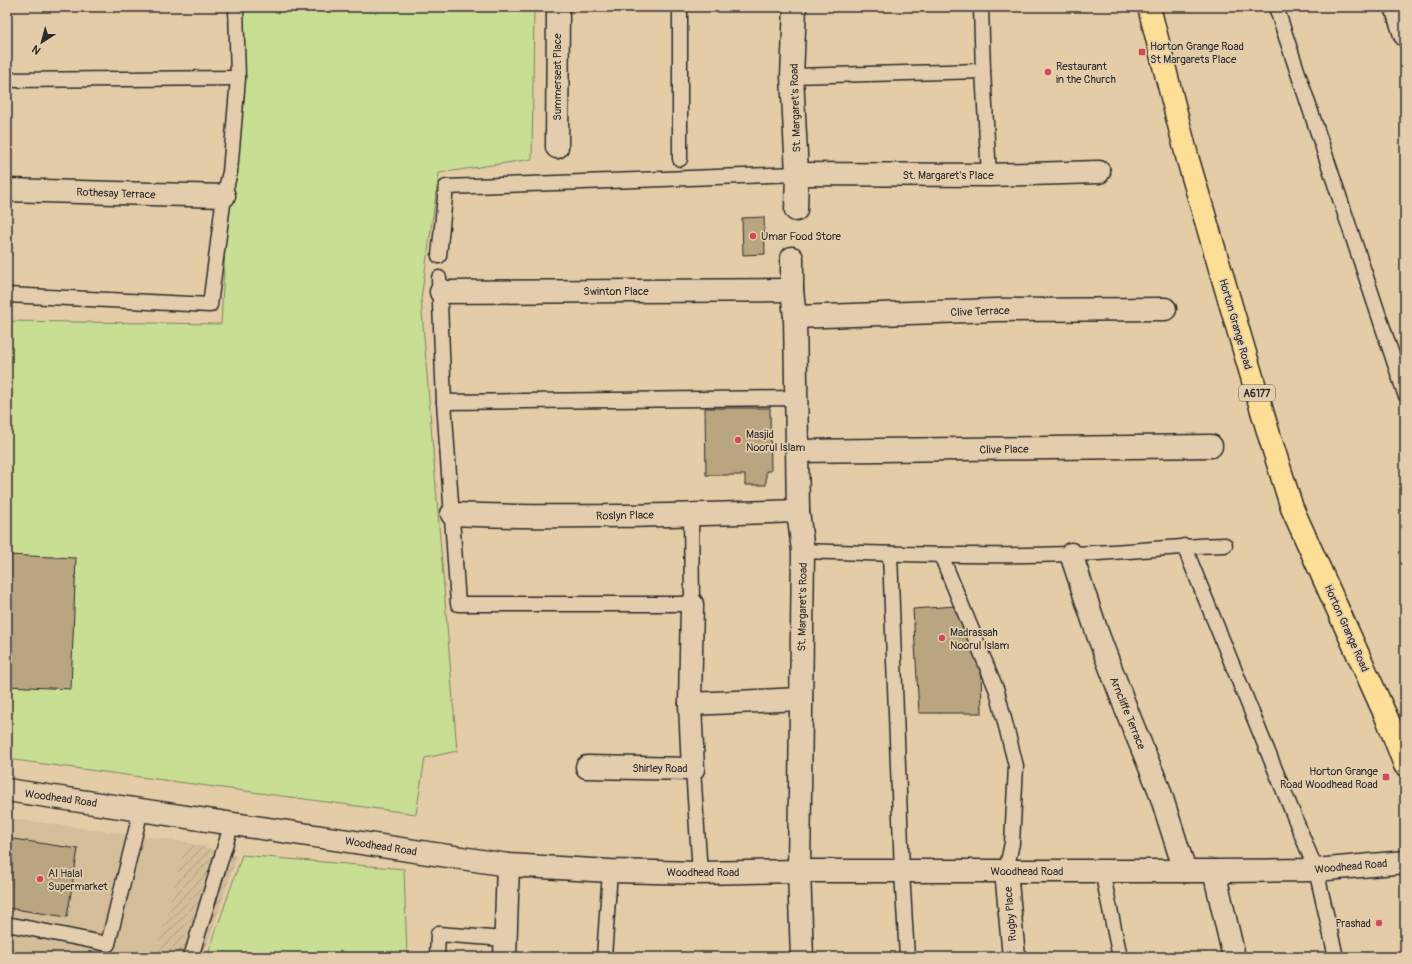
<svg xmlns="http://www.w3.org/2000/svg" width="1412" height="964" viewBox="0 0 1412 964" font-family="Pangolin,sans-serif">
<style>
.built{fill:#d4bd99}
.industrial{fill:url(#industrial-furrows)}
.grass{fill:#c8de93;stroke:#7a845f}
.building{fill:#b9a580;stroke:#2b2b2b}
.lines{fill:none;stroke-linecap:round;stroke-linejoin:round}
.service-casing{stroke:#2b2b2b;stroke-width:17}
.minor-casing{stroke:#2b2b2b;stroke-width:25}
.primary-casing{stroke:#2b2b2b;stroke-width:25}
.service{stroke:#e3cdac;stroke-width:14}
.minor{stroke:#e3cdac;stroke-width:22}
.primary{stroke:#fcde96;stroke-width:22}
.poi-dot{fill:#d1495b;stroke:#e3cdac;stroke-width:1.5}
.labels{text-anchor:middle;stroke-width:3.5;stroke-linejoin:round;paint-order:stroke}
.shield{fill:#e3cdac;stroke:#625c52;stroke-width:1}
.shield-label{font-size:10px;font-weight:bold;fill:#2b2b2b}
.poi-label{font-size:11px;fill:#2b2b2b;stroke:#e3cdac;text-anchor:start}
.street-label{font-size:11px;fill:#2b2b2b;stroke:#e3cdac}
</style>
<defs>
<pattern id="industrial-furrows" width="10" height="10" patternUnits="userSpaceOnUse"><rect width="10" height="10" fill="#d4bd99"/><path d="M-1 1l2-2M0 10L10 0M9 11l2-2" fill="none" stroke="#ac9a7d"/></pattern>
</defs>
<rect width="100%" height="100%" fill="#e4cca7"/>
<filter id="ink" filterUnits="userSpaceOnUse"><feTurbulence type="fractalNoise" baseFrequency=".025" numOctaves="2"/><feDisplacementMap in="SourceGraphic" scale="8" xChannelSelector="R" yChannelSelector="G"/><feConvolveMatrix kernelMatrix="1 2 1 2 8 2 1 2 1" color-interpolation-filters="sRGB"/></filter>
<g filter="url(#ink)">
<polygon class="built" points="7,818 186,842 155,957 31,957 7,950"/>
<g class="industrial">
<polygon points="186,842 237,856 203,957 155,957"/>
<polygon points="7,950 31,957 7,957"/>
</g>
<g class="grass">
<polygon points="238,7 534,7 532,159 439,173 421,299 457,751 425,758 416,814 7,759 7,321 221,324"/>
<polygon points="242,855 404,869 407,957 207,957"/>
</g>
<g class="building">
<polygon points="764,217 765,254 743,255 742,218"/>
<polygon points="705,408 770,408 771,471 766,471 766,485 745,485 745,475 706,475"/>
<polygon points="7,555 76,558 71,689 7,686"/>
<polygon points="956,606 981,668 982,713 919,713 913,609"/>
<polygon points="7,838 78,849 67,917 7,908"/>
</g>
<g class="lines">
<defs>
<g id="service">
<polyline points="680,7 680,159"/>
<polyline points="981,7 983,71 989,175"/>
<polyline points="1276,7 1405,394"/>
<polyline points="792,76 983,71"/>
<polyline points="7,80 238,78"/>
<polyline points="439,256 446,187 797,174"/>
<polyline points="439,278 444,402 458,604 692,604 691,514"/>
<polyline points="7,295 210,305 224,196 230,172 238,78 236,7"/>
<polyline points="444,402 796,398"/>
<polyline points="1184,546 1316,870 1336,957"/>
<path d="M 803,551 C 892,554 981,557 1070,554 C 1122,553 1173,546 1225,545"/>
<polyline points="890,554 902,872 907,957"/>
<polyline points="941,555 997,691 1016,766 1012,843 1006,871"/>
<polyline points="693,769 700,873"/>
<polyline points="1102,871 1120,957"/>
<polyline points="7,924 108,944 141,810"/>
<polyline points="191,957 232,823"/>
<polyline points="437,957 438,934 505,939"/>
<polyline points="604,957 610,871"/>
</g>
<g id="minor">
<polyline points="795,7 792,76 797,174 796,210"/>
<polyline points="1396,7 1405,35"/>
<polyline points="557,147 558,7"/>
<polyline points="797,174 989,175 1099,172"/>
<polyline points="7,190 224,196"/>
<polyline points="792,258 792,290 795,317 798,511 803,551 799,871 802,957"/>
<polyline points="441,292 792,290"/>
<polyline points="795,317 995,310 1165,309"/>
<polyline points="797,451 1211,446"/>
<path d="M 452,514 C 567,519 683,515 798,511"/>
<polyline points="1071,554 1098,635 1130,719 1159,789 1185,871"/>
<polyline points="690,704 801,699"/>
<polyline points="587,767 693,769 690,704 692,604"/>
<polyline points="7,790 508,865 610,871 700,873 799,871 1214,871 1316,870 1405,862"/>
<polyline points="1006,871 1014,957"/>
<polyline points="1214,871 1234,957"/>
<polyline points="505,957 508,865"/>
</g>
<polyline id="primary" points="1149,7 1188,160 1270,438 1292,508 1389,723 1405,765"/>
</defs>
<use href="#service" class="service-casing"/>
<use href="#minor" class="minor-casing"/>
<use href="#primary" class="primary-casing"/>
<use href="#service" class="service"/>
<use href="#minor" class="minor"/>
<use href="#primary" class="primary"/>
</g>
</g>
<g class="poi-dot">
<rect x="1138" y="48" width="8" height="8" rx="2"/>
<circle cx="1048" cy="72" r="4"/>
<circle cx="753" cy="236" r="4"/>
<circle cx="738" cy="440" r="4"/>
<circle cx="942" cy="638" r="4"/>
<rect x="1382" y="773" width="8" height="8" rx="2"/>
<circle cx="40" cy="879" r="4"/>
<circle cx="1379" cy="923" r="4"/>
</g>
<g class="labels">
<rect class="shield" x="1239" y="385" width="36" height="16" rx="3"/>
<g class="shield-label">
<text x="1257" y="397">A6177</text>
</g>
<g class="poi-label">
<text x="1150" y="50">Horton Grange Road<tspan x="1150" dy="13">St Margarets Place</tspan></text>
<text x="1056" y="70">Restaurant<tspan x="1056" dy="13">in the Church</tspan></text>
<text x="761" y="240">Umar Food Store</text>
<text x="746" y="438">Masjid<tspan x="746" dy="13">Noorul Islam</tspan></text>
<text x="950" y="636">Madrassah<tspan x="950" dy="13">Noorul Islam</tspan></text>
<text x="1378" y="775" text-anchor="end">Horton Grange<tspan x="1378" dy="13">Road Woodhead Road</tspan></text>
<text x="48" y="877">Al Halal<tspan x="48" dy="13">Supermarket</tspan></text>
<text x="1371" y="927" text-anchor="end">Prashad</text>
</g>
<g class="street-label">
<text transform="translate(557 77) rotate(-90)" y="4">Summerseat Place</text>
<text transform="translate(795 108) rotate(-92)" y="4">St. Margaret's Road</text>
<text x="948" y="179">St. Margaret's Place</text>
<text transform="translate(116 193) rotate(2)" y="4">Rothesay Terrace</text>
<text x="616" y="295">Swinton Place</text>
<text transform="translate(980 311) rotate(-2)" y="4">Clive Terrace</text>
<text transform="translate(1236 324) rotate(74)" y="4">Horton Grange Road</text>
<text transform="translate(1004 449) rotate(-1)" y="4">Clive Place</text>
<text transform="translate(625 515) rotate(-1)" y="4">Roslyn Place</text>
<text transform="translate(802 607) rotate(-89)" y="4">St. Margaret's Road</text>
<text transform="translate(1347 628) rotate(66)" y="4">Horton Grange Road</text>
<text transform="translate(1128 713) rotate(68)" y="4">Arncliffe Terrace</text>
<text x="660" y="772">Shirley Road</text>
<text transform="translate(61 798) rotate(8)" y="4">Woodhead Road</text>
<text transform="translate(381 846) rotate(9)" y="4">Woodhead Road</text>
<text transform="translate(1351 866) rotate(-5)" y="4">Woodhead Road</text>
<text x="1027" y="875">Woodhead Road</text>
<text x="703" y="876">Woodhead Road</text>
<text transform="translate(1010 914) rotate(-95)" y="4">Rugby Place</text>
</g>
</g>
<rect width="1412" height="964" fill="none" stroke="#e3cdac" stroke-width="24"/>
<rect x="12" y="12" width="1388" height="940" fill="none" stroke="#2b2b2b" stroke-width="1.5" filter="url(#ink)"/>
<g transform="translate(42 42) rotate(216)" stroke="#e3cdac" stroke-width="3" paint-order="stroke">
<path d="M0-3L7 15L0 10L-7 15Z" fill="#2b2b2b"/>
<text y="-6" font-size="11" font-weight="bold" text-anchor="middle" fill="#2b2b2b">N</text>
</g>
</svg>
